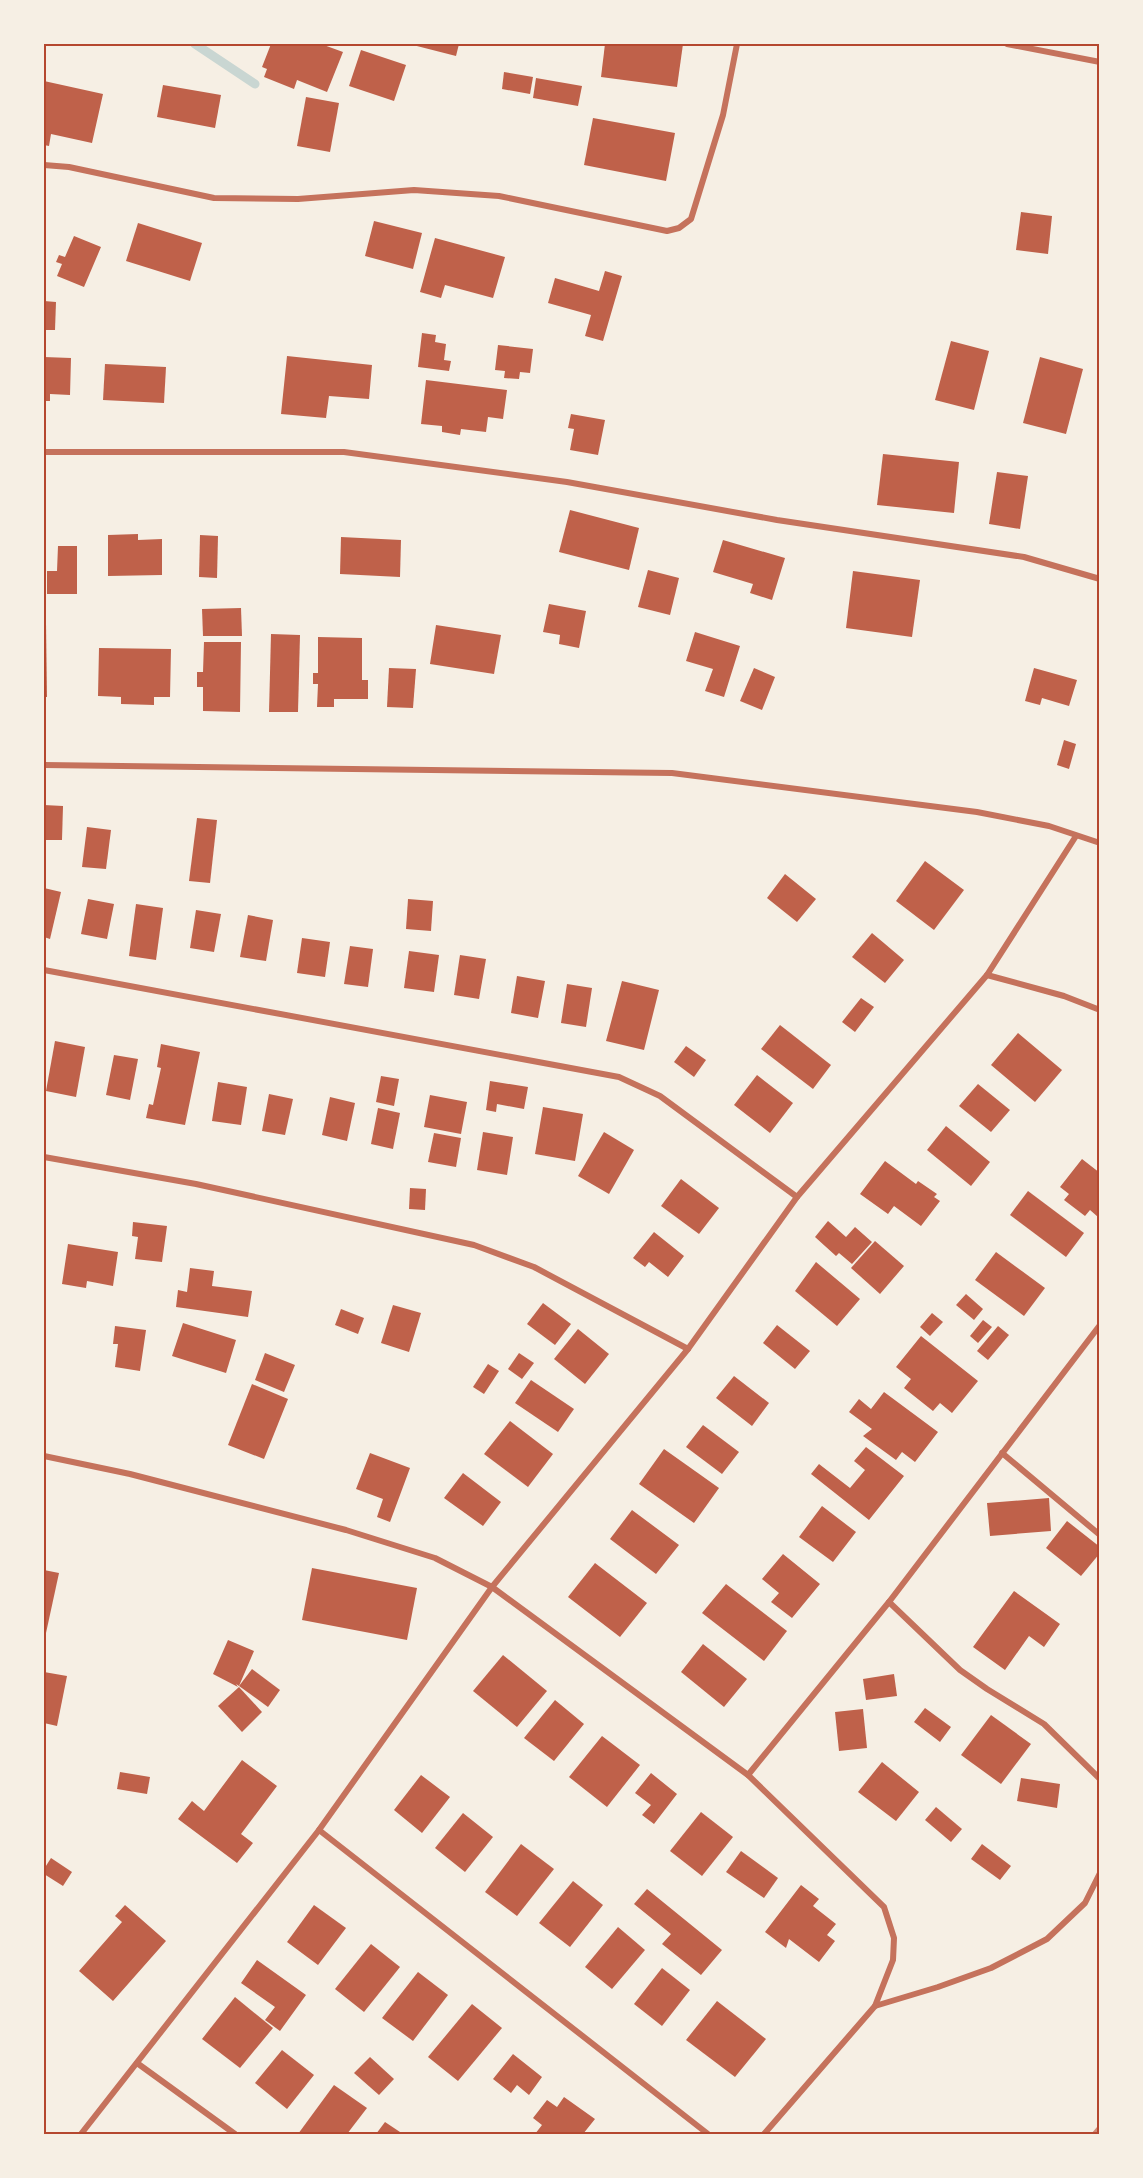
<svg xmlns="http://www.w3.org/2000/svg" width="1143" height="2178" viewBox="0 0 1143 2178" font-family="'PT Sans Narrow',sans-serif">
<style>
.lines{fill:none;stroke-linecap:round;stroke-linejoin:round}
.stream{stroke:#c9d6d2;stroke-width:9}
.building{fill:#bf614a}
.minor{stroke:#c5725c;stroke-width:6}
.rail{stroke:#cf8b77;stroke-width:4.5}
.neatline{fill:none;stroke:#b5482f;stroke-width:2}
</style>
<rect width="100%" height="100%" fill="#f6efe4"/>
<g class="lines">
<polyline class="stream" points="195,44 255,84"/>
</g>
<g class="building">
<polygon points="271,44 321,44 343,52 327,92 297,80 294,89 264,77 267,69 262,67"/>
<polygon points="409,44 459,44 456,56"/>
<polygon points="605,44 683,44 677,87 601,77"/>
<polygon points="361,50 406,65 394,101 349,86"/>
<polygon points="504,72 533,77 530,94 502,89"/>
<polygon points="536,78 582,86 578,106 533,98"/>
<polygon points="44,81 103,94 92,143 51,134 49,146 44,145"/>
<polygon points="163,85 221,95 215,128 157,117"/>
<polygon points="306,97 339,103 330,152 297,146"/>
<polygon points="593,118 675,133 666,181 584,165"/>
<polygon points="1021,212 1052,216 1048,254 1016,250"/>
<polygon points="374,221 422,233 413,269 365,256"/>
<polygon points="138,223 202,243 190,281 126,261"/>
<polygon points="74,236 101,247 84,287 57,276 62,264 56,262 59,255 65,257"/>
<polygon points="435,238 505,257 493,298 445,285 441,298 420,292"/>
<polygon points="605,271 622,276 603,341 585,336 591,315 548,303 555,278 599,291"/>
<polygon points="44,301 56,302 55,330 44,330"/>
<polygon points="422,333 436,335 435,342 446,344 444,360 451,361 449,371 418,367"/>
<polygon points="951,341 989,351 974,410 935,400"/>
<polygon points="498,345 533,349 530,373 520,372 519,379 504,378 505,371 495,370"/>
<polygon points="287,356 372,365 369,399 329,396 326,418 281,414"/>
<polygon points="44,357 71,358 70,395 50,394 50,401 44,401"/>
<polygon points="1040,357 1083,369 1066,434 1023,423"/>
<polygon points="105,364 166,367 164,403 103,400"/>
<polygon points="426,380 507,390 503,419 488,417 486,432 461,429 460,435 442,432 442,426 421,424"/>
<polygon points="571,414 605,420 598,455 570,450 574,429 568,428"/>
<polygon points="883,454 959,462 954,513 877,505"/>
<polygon points="997,472 1028,476 1020,529 989,524"/>
<polygon points="570,510 639,528 629,570 559,552"/>
<polygon points="138,534 138,540 162,539 162,575 108,576 108,535"/>
<polygon points="200,535 218,536 217,578 199,577"/>
<polygon points="341,537 401,540 400,577 340,574"/>
<polygon points="723,540 785,558 772,600 750,593 753,584 713,572"/>
<polygon points="58,546 77,546 77,594 47,594 47,571 57,571"/>
<polygon points="648,570 679,578 670,615 638,607"/>
<polygon points="853,571 920,580 912,637 846,628"/>
<polygon points="549,604 586,611 579,648 559,644 560,635 543,632"/>
<polygon points="241,608 242,636 203,636 202,609"/>
<polygon points="44,623 46,623 47,697 44,697"/>
<polygon points="436,625 501,635 494,674 430,664"/>
<polygon points="695,632 740,646 724,697 705,691 713,669 686,661"/>
<polygon points="271,634 300,635 298,712 269,712"/>
<polygon points="318,637 362,638 362,680 368,680 368,699 334,699 334,707 317,707 318,684 313,684 313,673 318,673"/>
<polygon points="204,642 241,642 240,712 203,711 203,687 197,687 197,672 203,672"/>
<polygon points="99,648 171,649 170,697 154,697 154,705 121,704 121,697 98,696"/>
<polygon points="389,668 416,669 413,708 387,707"/>
<polygon points="754,668 775,677 762,710 740,701"/>
<polygon points="1034,668 1077,680 1069,706 1042,698 1040,705 1025,701"/>
<polygon points="1064,740 1076,744 1069,769 1057,765"/>
<polygon points="44,805 63,806 62,840 44,840"/>
<polygon points="197,818 217,820 210,883 189,881"/>
<polygon points="87,827 111,830 106,869 82,867"/>
<polygon points="925,861 964,890 934,930 896,901"/>
<polygon points="785,874 816,899 797,922 767,898"/>
<polygon points="44,888 61,892 50,939 44,937"/>
<polygon points="88,899 114,904 107,939 81,934"/>
<polygon points="408,899 433,901 431,931 406,929"/>
<polygon points="136,904 163,908 156,960 129,956"/>
<polygon points="196,910 221,914 214,952 190,948"/>
<polygon points="248,915 273,920 266,961 240,957"/>
<polygon points="872,933 904,960 885,983 852,957"/>
<polygon points="302,938 330,942 325,977 297,973"/>
<polygon points="350,946 373,949 368,987 344,984"/>
<polygon points="409,951 439,955 434,992 404,988"/>
<polygon points="460,955 486,959 479,999 454,995"/>
<polygon points="517,976 545,981 538,1018 511,1013"/>
<polygon points="622,981 659,990 644,1050 606,1041"/>
<polygon points="567,984 592,988 586,1027 561,1023"/>
<polygon points="861,998 874,1007 855,1032 842,1022"/>
<polygon points="780,1025 831,1065 813,1089 761,1049"/>
<polygon points="1018,1033 1062,1070 1035,1102 991,1065"/>
<polygon points="55,1041 85,1047 76,1097 46,1091"/>
<polygon points="161,1044 200,1052 185,1125 146,1118 149,1104 153,1105 161,1068 157,1067"/>
<polygon points="686,1046 706,1060 694,1077 674,1062"/>
<polygon points="114,1055 138,1059 130,1100 106,1095"/>
<polygon points="757,1075 793,1103 770,1133 734,1105"/>
<polygon points="381,1076 399,1079 394,1106 376,1102"/>
<polygon points="490,1081 528,1087 524,1109 497,1104 496,1112 486,1110"/>
<polygon points="218,1082 247,1087 241,1125 212,1121"/>
<polygon points="978,1084 1010,1110 991,1132 959,1106"/>
<polygon points="269,1094 293,1099 285,1135 262,1131"/>
<polygon points="430,1095 467,1102 461,1134 424,1127"/>
<polygon points="330,1097 355,1103 347,1141 322,1135"/>
<polygon points="543,1107 583,1114 575,1161 535,1154"/>
<polygon points="378,1108 400,1113 393,1149 371,1144"/>
<polygon points="946,1126 990,1162 971,1186 927,1150"/>
<polygon points="483,1132 513,1137 507,1175 477,1170"/>
<polygon points="604,1132 634,1150 609,1194 578,1176"/>
<polygon points="434,1133 461,1138 456,1167 428,1162"/>
<polygon points="1082,1159 1100,1173 1098,1217 1090,1210 1085,1216 1064,1200 1069,1194 1060,1187"/>
<polygon points="885,1161 916,1184 918,1181 937,1194 934,1197 940,1201 921,1226 894,1206 888,1214 860,1194"/>
<polygon points="681,1179 719,1208 699,1234 661,1206"/>
<polygon points="410,1188 426,1189 425,1210 409,1209"/>
<polygon points="1028,1191 1084,1233 1066,1257 1010,1215"/>
<polygon points="828,1221 846,1237 855,1227 872,1242 852,1264 839,1253 836,1256 815,1237"/>
<polygon points="133,1222 167,1226 162,1262 135,1259 138,1237 132,1236"/>
<polygon points="654,1232 684,1256 668,1277 649,1262 645,1267 633,1258"/>
<polygon points="875,1241 904,1266 880,1294 851,1268"/>
<polygon points="68,1244 118,1252 113,1286 87,1281 86,1288 62,1284"/>
<polygon points="996,1252 1045,1288 1024,1316 975,1280"/>
<polygon points="816,1262 860,1299 837,1326 795,1291"/>
<polygon points="190,1268 214,1271 212,1286 252,1291 248,1317 176,1307 178,1290 187,1292"/>
<polygon points="966,1294 983,1309 974,1320 956,1305"/>
<polygon points="543,1303 571,1324 555,1345 527,1324"/>
<polygon points="393,1305 421,1313 409,1352 381,1343"/>
<polygon points="341,1309 364,1318 358,1334 335,1325"/>
<polygon points="932,1313 943,1322 930,1336 920,1327"/>
<polygon points="983,1320 992,1327 978,1343 970,1336"/>
<polygon points="183,1323 236,1340 226,1373 172,1356"/>
<polygon points="777,1325 810,1351 795,1369 763,1343"/>
<polygon points="115,1326 146,1330 140,1371 115,1367 118,1344 113,1344"/>
<polygon points="998,1326 1009,1335 988,1360 977,1351"/>
<polygon points="578,1329 609,1354 585,1384 554,1359"/>
<polygon points="921,1336 978,1381 952,1413 940,1403 933,1411 904,1388 911,1379 896,1367"/>
<polygon points="265,1353 295,1365 284,1392 255,1380"/>
<polygon points="519,1353 534,1363 522,1379 508,1369"/>
<polygon points="488,1364 499,1371 484,1394 473,1387"/>
<polygon points="734,1376 769,1403 752,1426 716,1398"/>
<polygon points="531,1380 574,1409 558,1432 515,1403"/>
<polygon points="252,1384 288,1399 264,1459 228,1445"/>
<polygon points="884,1392 938,1432 915,1462 902,1452 896,1460 863,1436 872,1429 849,1412 859,1399 871,1409"/>
<polygon points="510,1421 553,1454 528,1487 484,1454"/>
<polygon points="703,1425 739,1452 722,1474 686,1447"/>
<polygon points="866,1447 904,1476 869,1520 811,1474 819,1464 850,1488 865,1470 854,1461"/>
<polygon points="664,1449 719,1488 694,1523 639,1484"/>
<polygon points="370,1453 410,1468 390,1522 377,1517 383,1499 356,1489"/>
<polygon points="463,1473 501,1502 483,1526 444,1498"/>
<polygon points="1049,1498 1051,1531 990,1536 987,1503"/>
<polygon points="822,1506 856,1532 833,1562 799,1537"/>
<polygon points="632,1510 679,1545 656,1574 610,1539"/>
<polygon points="1067,1521 1100,1547 1100,1553 1081,1576 1046,1548"/>
<polygon points="783,1554 820,1584 792,1618 771,1602 779,1593 762,1579"/>
<polygon points="595,1563 647,1603 620,1637 568,1597"/>
<polygon points="312,1568 417,1588 407,1640 302,1620"/>
<polygon points="44,1570 59,1573 46,1633 44,1633"/>
<polygon points="726,1584 787,1631 764,1661 702,1613"/>
<polygon points="1014,1591 1060,1624 1044,1647 1029,1636 1005,1670 973,1647"/>
<polygon points="228,1640 254,1651 239,1686 236,1684 238,1687 213,1674"/>
<polygon points="703,1644 747,1679 724,1707 681,1672"/>
<polygon points="503,1655 547,1691 517,1727 473,1691"/>
<polygon points="252,1669 280,1690 268,1707 239,1686"/>
<polygon points="44,1672 67,1676 57,1726 44,1723"/>
<polygon points="894,1674 897,1696 866,1700 863,1679"/>
<polygon points="239,1687 262,1712 242,1732 218,1706"/>
<polygon points="555,1700 584,1724 554,1761 524,1738"/>
<polygon points="925,1708 951,1727 940,1742 914,1722"/>
<polygon points="863,1709 867,1748 839,1751 835,1712"/>
<polygon points="991,1715 1031,1744 1001,1784 961,1755"/>
<polygon points="602,1736 640,1765 607,1807 569,1777"/>
<polygon points="242,1760 277,1786 241,1834 253,1843 237,1863 178,1819 192,1801 204,1811"/>
<polygon points="882,1762 919,1792 896,1821 858,1792"/>
<polygon points="120,1772 150,1777 147,1794 117,1789"/>
<polygon points="651,1773 677,1794 654,1824 642,1815 651,1805 635,1793"/>
<polygon points="421,1775 450,1797 422,1833 394,1810"/>
<polygon points="1021,1778 1060,1784 1057,1808 1017,1801"/>
<polygon points="936,1807 962,1829 951,1842 925,1820"/>
<polygon points="701,1812 733,1837 702,1876 670,1851"/>
<polygon points="463,1813 493,1837 465,1872 435,1848"/>
<polygon points="521,1844 554,1869 517,1916 485,1892"/>
<polygon points="982,1844 1011,1866 1000,1880 971,1859"/>
<polygon points="741,1851 778,1878 764,1898 726,1872"/>
<polygon points="51,1858 72,1872 63,1886 44,1874 44,1869"/>
<polygon points="573,1881 603,1905 570,1947 539,1923"/>
<polygon points="801,1885 819,1899 813,1906 836,1924 827,1935 835,1941 819,1962 789,1939 786,1948 765,1932"/>
<polygon points="647,1889 722,1950 701,1975 662,1944 671,1934 634,1904"/>
<polygon points="125,1905 166,1941 113,2001 79,1971 122,1922 115,1916"/>
<polygon points="314,1905 346,1928 318,1965 287,1942"/>
<polygon points="618,1927 645,1950 612,1989 585,1967"/>
<polygon points="371,1944 400,1967 364,2012 335,1989"/>
<polygon points="257,1960 306,1995 280,2031 265,2020 275,2007 241,1983"/>
<polygon points="662,1968 690,1990 662,2026 634,2004"/>
<polygon points="418,1972 448,1995 413,2041 382,2018"/>
<polygon points="235,1997 273,2028 240,2068 202,2039"/>
<polygon points="717,2001 766,2039 735,2077 686,2040"/>
<polygon points="472,2004 502,2028 458,2081 428,2057"/>
<polygon points="282,2050 314,2075 287,2109 255,2083"/>
<polygon points="513,2054 542,2077 529,2095 517,2085 511,2093 493,2079"/>
<polygon points="370,2057 394,2079 379,2095 354,2073"/>
<polygon points="334,2085 367,2108 347,2134 298,2134"/>
<polygon points="564,2097 595,2119 583,2134 535,2134 542,2125 533,2118 547,2100 557,2107"/>
<polygon points="385,2122 403,2134 376,2134"/>
</g>
<g class="lines">
<g class="minor">
<polyline points="1007,44 1100,62"/>
<polyline points="44,165 69,167 214,198 298,199 414,190 499,196 667,231 679,228 691,219 723,115 737,44"/>
<polyline points="44,452 344,452 567,482 777,520 1024,557 1100,579"/>
<polyline points="44,765 672,773 977,812 1049,826 1100,843"/>
<polyline points="44,970 619,1077 660,1096 797,1197"/>
<polyline points="987,975 1064,996 1100,1010"/>
<polyline points="44,1157 196,1184 474,1245 534,1267 688,1349 797,1197 987,975 1076,836"/>
<polyline points="1002,1453 1100,1535"/>
<polyline points="44,1456 130,1474 346,1530 435,1558 492,1587 688,1349"/>
<polyline points="889,1602 960,1670 987,1689 1044,1724 1100,1779"/>
<polyline points="748,1775 889,1602 1100,1325"/>
<polyline points="319,1830 708,2134"/>
<polyline points="875,2006 938,1987 991,1968 1047,1939 1085,1903 1100,1873"/>
<polyline points="137,2063 235,2134"/>
<polyline points="81,2134 319,1830 492,1587 748,1775 884,1907 894,1938 893,1960 875,2006 764,2134"/>
</g>
<polyline class="rail" points="1094,2134 1100,2127"/>
</g>
<rect width="1143" height="2178" fill="none" stroke="#f6efe4" stroke-width="90"/>
<rect x="45" y="45" width="1053" height="2088" class="neatline"/>
</svg>
